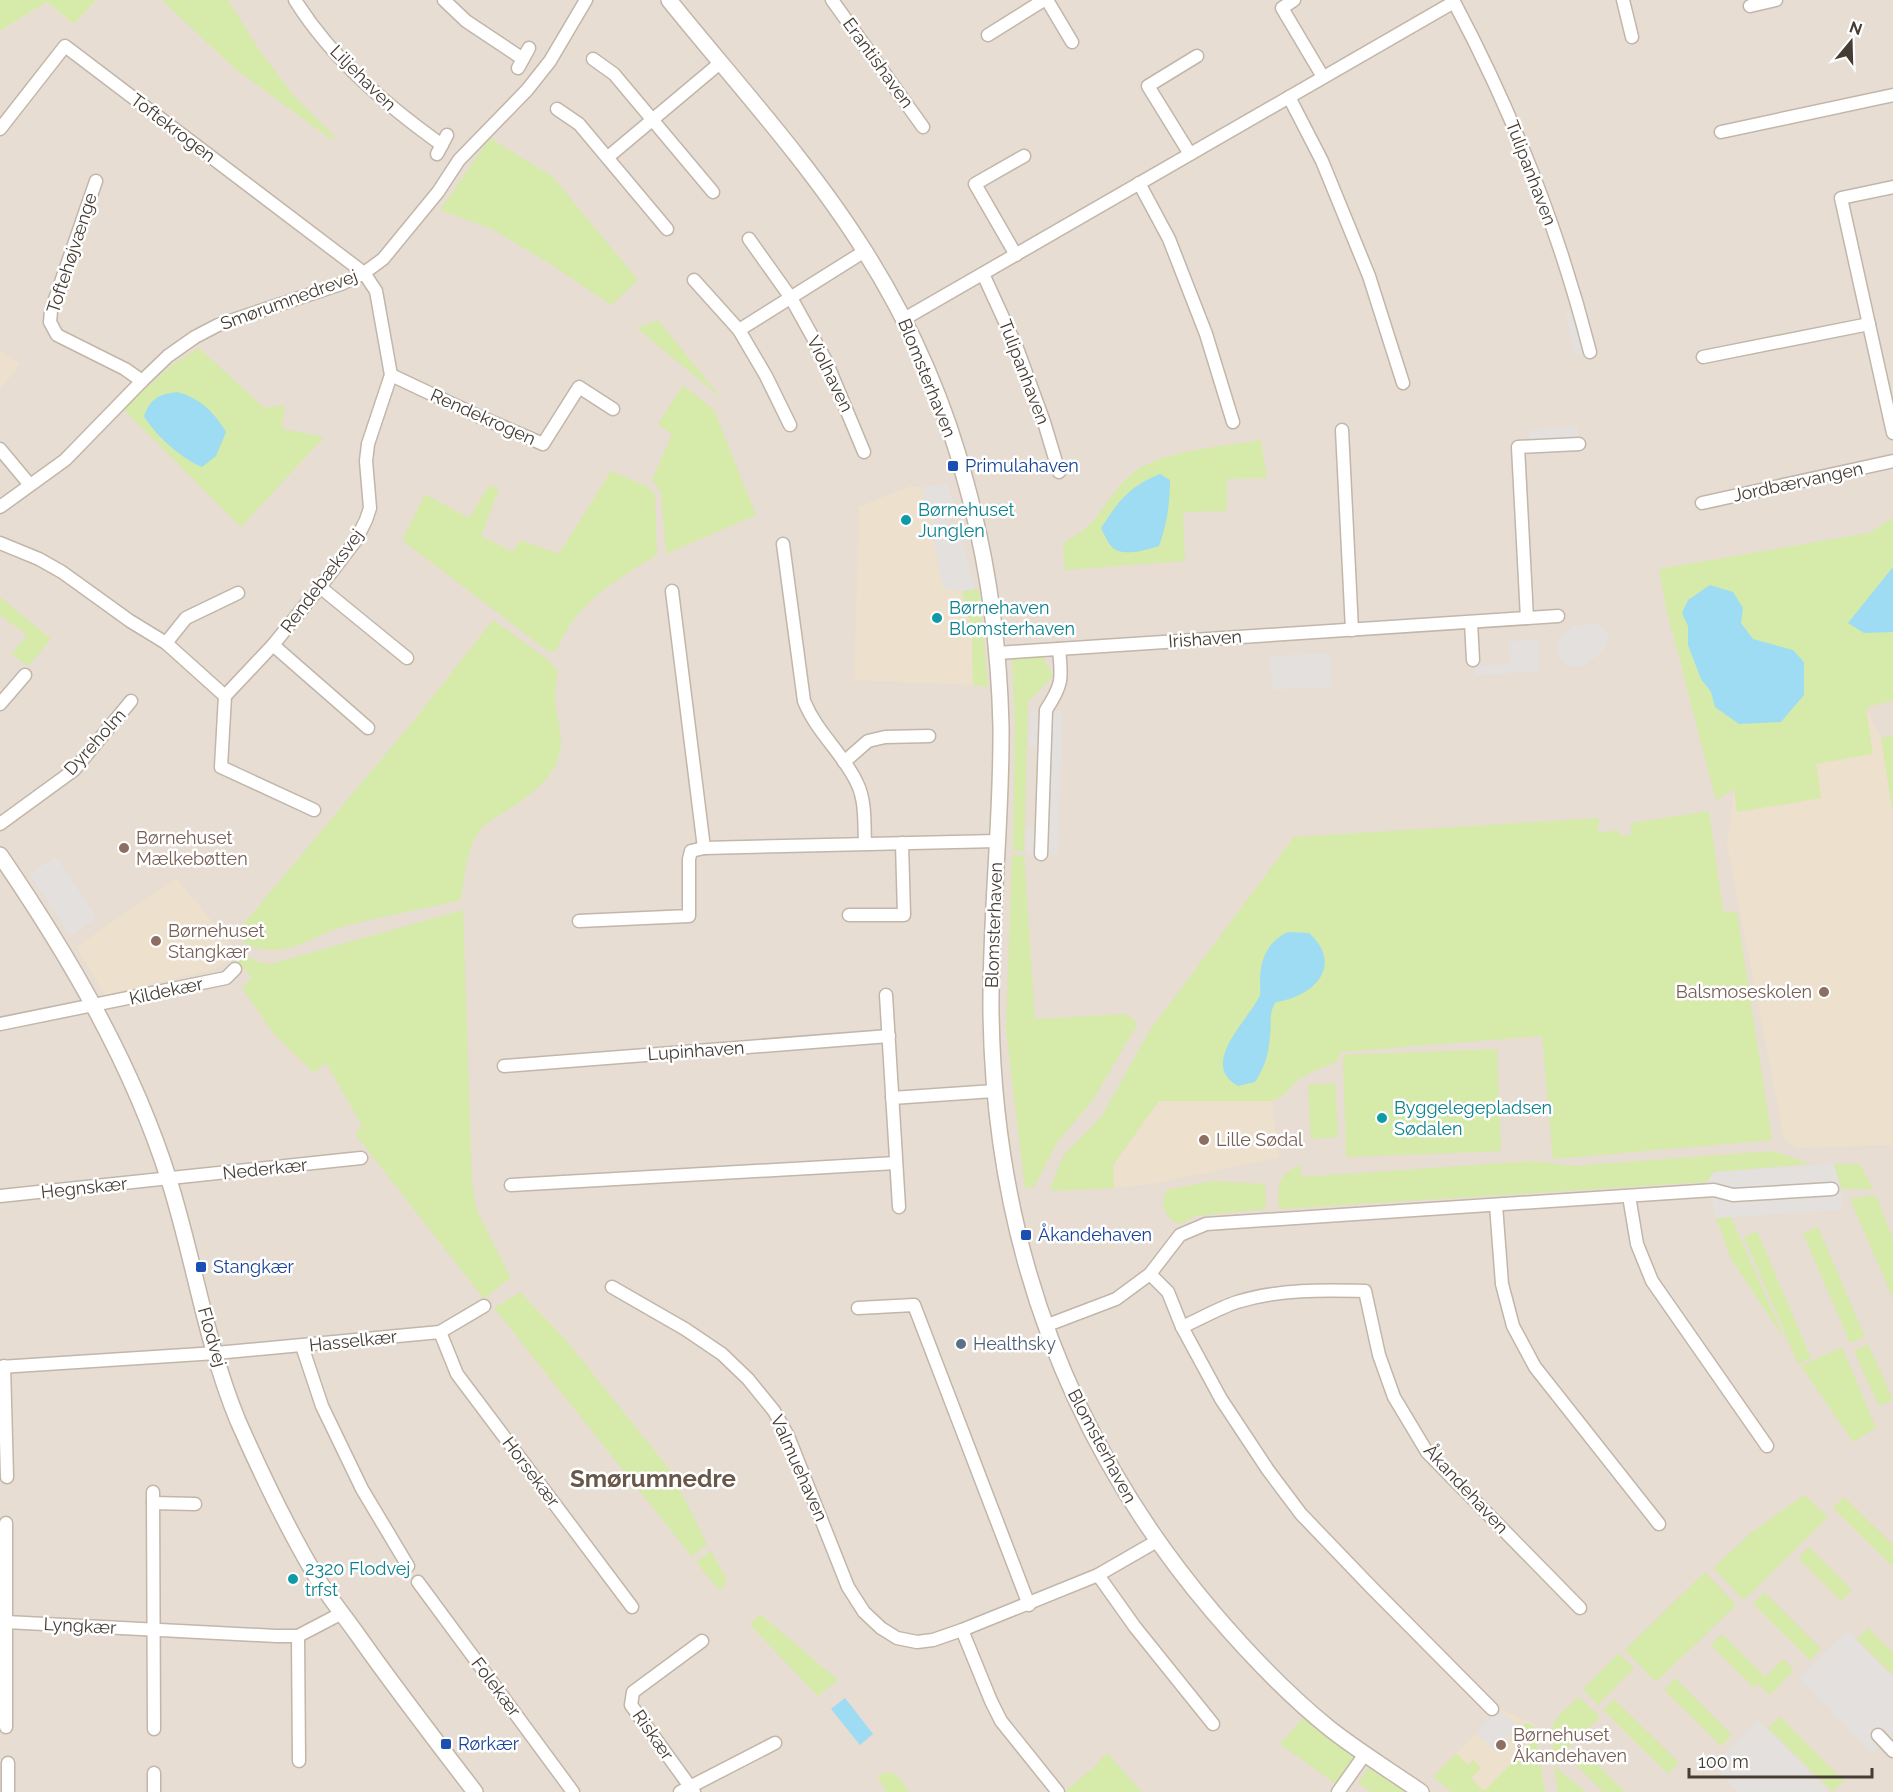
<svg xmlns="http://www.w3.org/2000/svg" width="1893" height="1792" viewBox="0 0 1893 1792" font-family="Raleway,sans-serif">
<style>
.residential{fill:#e7ddd2}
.education{fill:#ede0cd}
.green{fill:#d6eaaa}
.parking{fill:#e3e0dd}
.water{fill:#9ddcf3}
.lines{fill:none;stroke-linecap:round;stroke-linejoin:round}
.minor-casing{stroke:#c2b6a9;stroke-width:15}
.tertiary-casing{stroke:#c2b6a9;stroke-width:18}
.minor{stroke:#fff;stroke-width:12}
.tertiary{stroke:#fff;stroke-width:15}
.transit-dot{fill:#1a4fb4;stroke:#fff;stroke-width:2}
.culture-dot{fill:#0f9aa8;stroke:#fff;stroke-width:2}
.education-dot{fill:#8d6e63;stroke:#fff;stroke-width:2}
.service-dot{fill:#5c6f8a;stroke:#fff;stroke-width:2}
.labels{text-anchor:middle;stroke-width:5;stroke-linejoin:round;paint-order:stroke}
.street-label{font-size:18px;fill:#453c34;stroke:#fff}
.transit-label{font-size:18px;fill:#164399;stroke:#fff;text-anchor:start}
.culture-label{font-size:18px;fill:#0d838f;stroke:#fff;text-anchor:start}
.education-label{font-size:18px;fill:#785e54;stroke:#fff;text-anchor:start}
.service-label{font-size:18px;fill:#4e5e75;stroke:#fff;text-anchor:start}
.district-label{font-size:24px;font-weight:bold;fill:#69584a;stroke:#fff}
</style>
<rect width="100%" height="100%" fill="#f3ece4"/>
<polygon class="residential" points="96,0 1893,0 1893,1792 0,1792 0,31 47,2 74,24"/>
<g class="education">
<polygon points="0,351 21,364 0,389"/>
<polygon points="911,486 921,487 949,528 959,527 975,589 962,591 972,631 973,685 854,680 859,507"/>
<polygon points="1866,708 1881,738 1893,814 1893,1145 1796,1148 1784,1138 1727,845 1734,789"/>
<polygon points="176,878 237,951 233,957 215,969 105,995 76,947"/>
<polygon points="1159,1101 1272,1101 1279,1157 1152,1184 1114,1188 1113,1165"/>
<polygon points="1500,1709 1534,1724 1545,1792 1452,1792 1433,1777"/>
</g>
<g class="green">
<polygon points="0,0 96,0 74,24 47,2 0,31"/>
<polygon points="162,0 228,0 260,51 294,96 335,137 332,140 234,68"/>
<polygon points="490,138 553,177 638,280 611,305 552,265 490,228 440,210"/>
<polygon points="658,320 721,398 637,328"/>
<polygon points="199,348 264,408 285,405 282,429 324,437 241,527 123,409 172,365"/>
<polygon points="683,385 714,410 756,515 666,554 661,493 652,480 672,434 658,424"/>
<path d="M 1261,440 L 1267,478 L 1227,479 L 1227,511 L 1183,512 L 1185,561 L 1065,570 L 1063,544 C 1073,537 1085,530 1093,521 C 1105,507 1114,490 1128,477 C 1157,450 1222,447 1261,440 Z"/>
<path d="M 611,471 L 646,486 L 655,494 L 657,555 C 616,580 575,603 557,650 L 549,652 L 402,540 L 425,494 L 469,518 L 489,485 L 499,489 L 481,536 L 513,552 L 520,540 L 559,554 Z"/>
<polygon points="1893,518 1893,701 1878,704 1866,708 1873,754 1816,764 1821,798 1737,812 1734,789 1716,800 1665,604 1659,569 1869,533"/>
<polygon points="979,589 988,687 973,685 972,631 962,591"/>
<polygon points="0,597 51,639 28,666 11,654 27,635 0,615"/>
<path d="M 493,620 L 547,659 L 558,671 C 557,680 555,689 555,698 C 555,712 561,726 561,740 C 562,782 514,805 484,825 C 466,846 465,874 461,900 C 423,909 383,916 345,926 C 322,932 300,949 275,950 C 259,950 245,947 236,933 L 420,713 Z"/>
<polygon points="1043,657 1053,676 1028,702 1024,851 1013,850 1015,724 1012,658"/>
<polygon points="1893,736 1893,814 1881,738"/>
<path d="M 1709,811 L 1723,911 L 1737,912 L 1772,1140 L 1553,1159 L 1542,1036 L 1341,1052 L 1337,1062 C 1324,1067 1310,1072 1298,1080 C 1287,1089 1287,1096 1272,1101 L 1159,1101 L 1113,1165 L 1114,1188 L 1055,1191 L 1050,1189 L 1063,1156 L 1102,1116 L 1150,1030 L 1294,837 L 1599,818 L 1598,833 L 1619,830 L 1620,836 L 1631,835 L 1631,823 Z"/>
<polygon points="1012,855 1024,855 1035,1019 1126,1014 1138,1023 1093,1100 1058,1141 1034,1187 1025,1188 1006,1029"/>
<polygon points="463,910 472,1181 477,1211 511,1279 503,1283 484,1299 355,1134 362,1126 326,1063 314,1073 274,1034 242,988 252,977 233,957 237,951 258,962 271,964"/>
<polygon points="1497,1049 1501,1151 1346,1157 1343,1055"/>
<polygon points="1335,1083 1338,1137 1311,1139 1308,1085"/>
<path d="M 1773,1151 L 1810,1164 L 1714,1172 L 1707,1182 L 1279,1209 C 1278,1184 1277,1176 1300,1165 L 1302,1177 L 1532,1161 L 1574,1166 Z"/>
<polygon points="1834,1164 1860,1164 1873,1189 1841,1189"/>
<path d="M 1212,1181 L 1265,1184 L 1266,1209 L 1195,1216 L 1181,1224 C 1165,1220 1159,1204 1167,1190 Z"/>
<polygon points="1871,1195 1877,1197 1893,1239 1893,1298 1850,1199"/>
<polygon points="1731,1217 1785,1340 1731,1259 1716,1218"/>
<polygon points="1818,1227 1865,1337 1850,1343 1803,1233"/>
<polygon points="1757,1231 1811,1358 1798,1364 1744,1237"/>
<polygon points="520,1292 566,1340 670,1470 707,1544 692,1557 494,1308"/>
<polygon points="1868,1344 1893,1400 1879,1406 1854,1351"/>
<polygon points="1842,1347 1876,1428 1853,1442 1801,1366"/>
<polygon points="1804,1495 1828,1517 1744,1600 1713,1568 1752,1532"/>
<polygon points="1844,1497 1893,1545 1893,1567 1833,1508"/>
<polygon points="1809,1547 1852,1590 1841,1601 1798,1558"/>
<polygon points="711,1551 727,1580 720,1591 696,1562"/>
<polygon points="1705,1572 1736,1605 1656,1682 1625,1650"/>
<polygon points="1764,1592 1821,1649 1810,1660 1753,1604"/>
<polygon points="760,1614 838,1680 818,1696 750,1625"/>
<polygon points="1868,1628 1893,1653 1893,1675 1857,1639"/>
<polygon points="1722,1634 1765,1677 1783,1659 1794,1670 1770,1695 1758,1684 1754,1688 1711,1645"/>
<polygon points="1619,1653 1634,1668 1598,1705 1583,1689"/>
<polygon points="1675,1678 1732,1735 1721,1746 1664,1690"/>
<path d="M 1579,1697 L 1600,1717 L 1555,1760 C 1549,1719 1550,1724 1579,1697 Z"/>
<polygon points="1614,1699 1679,1763 1668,1774 1603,1710"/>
<polygon points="1304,1717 1352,1754 1353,1760 1336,1784 1280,1744"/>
<polygon points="1780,1717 1844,1781 1833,1792 1768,1728"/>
<polygon points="1525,1723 1534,1726 1545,1792 1452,1792 1433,1777 1456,1753 1468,1765 1473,1760 1481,1768 1471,1778 1484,1791 1528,1747 1516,1735"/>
<polygon points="1579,1746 1625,1792 1603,1792 1568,1757"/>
<polygon points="1107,1753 1142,1792 1064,1792 1092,1769"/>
<polygon points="1554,1766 1586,1792 1558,1792"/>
<polygon points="1369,1767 1405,1792 1371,1792 1358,1783"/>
<polygon points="892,1772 902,1781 909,1792 886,1792 877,1775"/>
</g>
<g class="parking">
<polygon points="1579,309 1590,352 1575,356 1565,312"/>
<polygon points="1578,427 1579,444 1529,446 1529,429"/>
<polygon points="947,484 954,503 944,506 949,528 959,527 975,589 962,591 943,588 933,535 934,504 925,504 921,487"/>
<polygon points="1593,622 1605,629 1609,636 1605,648 1595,658 1584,665 1572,667 1567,665 1561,661 1557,648 1560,638 1572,627"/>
<polygon points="1538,640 1539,672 1475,675 1474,666 1509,664 1508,641"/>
<polygon points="1330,653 1332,687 1272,690 1270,656"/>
<polygon points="1063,710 1057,856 1026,853 1026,829 1036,828 1039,748 1029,747 1030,711"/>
<polygon points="56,856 97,918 70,936 29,874"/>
<polygon points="1834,1164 1841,1189 1841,1210 1716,1218 1707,1182 1714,1172"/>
<polygon points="1847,1631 1893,1677 1893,1732 1872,1753 1799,1678"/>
<polygon points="1499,1709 1518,1727 1495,1751 1476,1733"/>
<polygon points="1758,1720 1829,1792 1739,1792 1713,1765"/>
</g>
<g class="water">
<path d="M 177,392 C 200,398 214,412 226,432 L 216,456 L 202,467 C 183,460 154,434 144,416 C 150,399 159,394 177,392 Z"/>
<path d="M 1160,474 L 1170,480 C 1170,503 1167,524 1159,546 C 1146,550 1121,558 1111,546 C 1107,541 1104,534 1101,528 C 1119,501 1128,487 1160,474 Z"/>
<polygon points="1893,567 1893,632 1864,633 1848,623"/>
<polygon points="1710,585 1733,592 1743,608 1741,623 1753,639 1793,650 1804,662 1804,695 1781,722 1739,724 1715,707 1711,692 1701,679 1688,645 1688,626 1682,613 1688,600"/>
<path d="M 1288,932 L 1309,933 C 1345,966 1313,997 1276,1002 C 1268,1013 1272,1023 1270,1035 C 1269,1053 1265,1067 1255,1082 L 1238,1086 C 1198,1064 1249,1020 1260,995 C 1261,990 1260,986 1260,981 C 1260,959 1268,941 1288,932 Z"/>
<polygon points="845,1698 873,1734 860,1745 831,1709"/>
</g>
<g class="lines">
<defs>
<g id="minor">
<path d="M 295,0 C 332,59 386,105 442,145"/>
<polyline points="444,0 466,21 523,59"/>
<polyline points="832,0 923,127"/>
<polyline points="1047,0 1072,42"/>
<polyline points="1294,0 1282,8 1323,77"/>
<path d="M 1453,0 C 1512,111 1559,230 1590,352"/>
<polyline points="1623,0 1632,37"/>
<polyline points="1750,6 1776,0"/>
<polyline points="988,35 1044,0"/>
<polyline points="593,59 614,74 713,192"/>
<polyline points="518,68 529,48"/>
<polyline points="1289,97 1322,161 1369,276 1403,383"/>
<polyline points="557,109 579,124 667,229"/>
<polyline points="0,129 65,46 364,273 376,291 391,375 368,444 366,461 370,508 366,520 356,540 320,587 273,645 225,696 166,643 130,621 62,572 39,559 0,543"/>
<polyline points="1721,132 1893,95"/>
<polyline points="437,154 447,135"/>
<polyline points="1190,154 1148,86 1197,56"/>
<polyline points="608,157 720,63"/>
<polyline points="96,181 51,311 50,322 57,335 125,369 142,381"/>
<polyline points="1139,183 1169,239 1206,334 1233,422"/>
<polyline points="1893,187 1841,198 1893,433"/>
<polyline points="749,239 791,298 826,361 864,452"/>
<polyline points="1016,255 975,184 1024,156"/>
<polyline points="983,274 1017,348 1044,422 1059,472"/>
<polyline points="694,280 739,330 766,376 790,425"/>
<polyline points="904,319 1454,2"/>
<polyline points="739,330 865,251"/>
<polyline points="1703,357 1869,324"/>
<polyline points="391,375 478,416 543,444 579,387 613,409"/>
<polyline points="1342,430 1352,630"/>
<polyline points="0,449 30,485"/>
<polyline points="1702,503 1893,461"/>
<polyline points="0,507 65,460 142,381 168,356 195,337 218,325 341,284 364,273 383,259 438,192 459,160 527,90 550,61 586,0"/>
<path d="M 783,544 L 804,701 C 817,733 843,753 857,783 C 866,801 864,824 865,843"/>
<polyline points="320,587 407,658"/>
<polyline points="672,591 704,848"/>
<polyline points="1527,618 1518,447 1579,444"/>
<polyline points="1471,622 1473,660"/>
<polyline points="166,643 186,618 238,593"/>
<polyline points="273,645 368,728"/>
<polyline points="997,653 1558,616"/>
<polyline points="225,696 221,767 314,810"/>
<polyline points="0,704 25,675"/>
<polyline points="844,762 868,741 885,737 929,736"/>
<polyline points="0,824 74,770 131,701"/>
<path d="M 1041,854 L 1046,710 C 1063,684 1062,679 1059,649"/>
<polyline points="849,915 904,915 902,843"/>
<polyline points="579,921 689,916 689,859 691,851 704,848 997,841"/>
<polyline points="886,995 899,1207"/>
<polyline points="0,1024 226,978 235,969"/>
<polyline points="504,1066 889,1036"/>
<polyline points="892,1098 994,1091"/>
<polyline points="511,1185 896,1163"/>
<polyline points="0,1196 361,1158"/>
<polyline points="1629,1196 1637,1244 1652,1281 1767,1446"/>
<polyline points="1496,1205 1502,1284 1513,1326 1535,1367 1659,1524"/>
<polyline points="1150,1274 1168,1292 1182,1327 1221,1399 1268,1470 1301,1514 1372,1588 1492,1709"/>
<polyline points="612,1287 685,1329 722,1354 748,1379 774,1411 788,1436 848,1587 864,1612 881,1628 897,1638 917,1642 933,1640 962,1630 1098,1575 1157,1541"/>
<polyline points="858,1308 914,1305 1029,1605"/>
<polyline points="1045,1326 1116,1299 1150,1274 1180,1235 1206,1224 1714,1190 1733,1195 1832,1189"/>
<path d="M 1182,1327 C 1200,1319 1219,1308 1237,1302 C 1279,1289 1323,1290 1365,1291 L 1379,1355 L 1394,1397 L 1427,1452 L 1580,1608"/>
<polyline points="440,1332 457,1374 632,1607"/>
<polyline points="302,1346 322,1406 362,1489 408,1566"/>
<polyline points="4,1366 7,1477"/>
<polyline points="0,1367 216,1353 440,1332 484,1306"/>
<polyline points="153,1492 154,1729"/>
<polyline points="153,1503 195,1504"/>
<polyline points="6,1523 6,1727"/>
<polyline points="1098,1575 1135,1627 1213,1724"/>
<polyline points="418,1582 573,1792"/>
<polyline points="6,1622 276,1636 298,1636 342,1613"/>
<polyline points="962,1630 991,1701 1001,1721 1058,1792"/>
<polyline points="298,1636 299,1761"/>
<polyline points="1878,1735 1893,1751"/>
<polyline points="8,1763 8,1792"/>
<polyline points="154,1773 154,1792"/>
<polyline points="680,1792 775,1743"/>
<polyline points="694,1792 631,1705 633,1692 702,1641"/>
<polyline points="1338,1792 1365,1754"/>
</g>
<g id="tertiary">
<path d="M 669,0 C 735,82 808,161 864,250 C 909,321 945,402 966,483 C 988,562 999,644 1001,726 C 1002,821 990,916 991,1012 C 994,1239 1066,1439 1213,1612 C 1248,1653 1287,1694 1329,1728 C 1358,1751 1391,1771 1421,1792"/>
<path d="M 0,855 C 69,956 132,1063 169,1180 C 194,1259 206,1344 238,1421 C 261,1473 285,1524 314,1573 C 326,1594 343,1614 357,1634 C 395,1688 435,1740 475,1792"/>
</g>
</defs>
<use href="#minor" class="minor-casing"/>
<use href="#tertiary" class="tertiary-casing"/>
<use href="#minor" class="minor"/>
<use href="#tertiary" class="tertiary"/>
</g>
<g class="transit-dot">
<rect x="947" y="460" width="12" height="12" rx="3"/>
<rect x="1020" y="1229" width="12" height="12" rx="3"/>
<rect x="195" y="1261" width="12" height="12" rx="3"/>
<rect x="440" y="1738" width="12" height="12" rx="3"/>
</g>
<g class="culture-dot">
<circle cx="906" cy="520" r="6"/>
<circle cx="937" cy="618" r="6"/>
<circle cx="1382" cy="1118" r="6"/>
<circle cx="293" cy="1579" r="6"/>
</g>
<g class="education-dot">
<circle cx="124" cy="848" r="6"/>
<circle cx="156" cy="941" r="6"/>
<circle cx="1824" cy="992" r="6"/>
<circle cx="1204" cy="1140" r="6"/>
<circle cx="1501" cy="1745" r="6"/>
</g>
<circle class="service-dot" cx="961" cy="1344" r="6"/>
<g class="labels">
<g class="street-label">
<text transform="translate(878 63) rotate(54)" y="6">Erantishaven</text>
<text transform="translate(363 78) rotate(45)" y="6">Liljehaven</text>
<text transform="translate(173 128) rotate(37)" y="6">Toftekrogen</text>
<text transform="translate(1531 173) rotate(69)" y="6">Tulipanhaven</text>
<text transform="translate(72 253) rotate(-72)" y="6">Toftehøjvænge</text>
<text transform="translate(289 300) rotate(-20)" y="6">Smørumnedrevej</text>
<text transform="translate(1024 372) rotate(69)" y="6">Tulipanhaven</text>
<text transform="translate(830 374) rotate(64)" y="6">Violhaven</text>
<text transform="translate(927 378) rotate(68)" y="6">Blomsterhaven</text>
<text transform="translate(483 417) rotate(24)" y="6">Rendekrogen</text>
<text transform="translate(1798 482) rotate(-12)" y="6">Jordbærvangen</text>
<text transform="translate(322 581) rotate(-53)" y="6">Rendebæksvej</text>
<text transform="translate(1205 639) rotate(-4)" y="6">Irishaven</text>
<text transform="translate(95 742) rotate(-48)" y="6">Dyreholm</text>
<text transform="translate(994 925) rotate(-88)" y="6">Blomsterhaven</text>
<text transform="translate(166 991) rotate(-12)" y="6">Kildekær</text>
<text transform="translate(696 1051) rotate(-4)" y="6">Lupinhaven</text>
<text transform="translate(265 1169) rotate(-6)" y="6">Nederkær</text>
<text transform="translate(84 1188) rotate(-6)" y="6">Hegnskær</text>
<text transform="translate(212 1337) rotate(74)" y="6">Flodvej</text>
<text transform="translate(353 1341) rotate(-6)" y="6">Hasselkær</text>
<text transform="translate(1102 1446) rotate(62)" y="6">Blomsterhaven</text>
<text transform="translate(799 1468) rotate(66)" y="6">Valmuehaven</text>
<text transform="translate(531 1472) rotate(53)" y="6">Horsekær</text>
<text transform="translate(1466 1489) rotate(47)" y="6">Åkandehaven</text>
<text transform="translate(80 1626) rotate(3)" y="6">Lyngkær</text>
<text transform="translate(496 1687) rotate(53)" y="6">Folekær</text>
<text transform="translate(653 1735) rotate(55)" y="6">Riskær</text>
</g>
<g class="transit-label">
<text x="965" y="472">Primulahaven</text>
<text x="1038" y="1241">Åkandehaven</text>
<text x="213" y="1273">Stangkær</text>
<text x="458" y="1750">Rørkær</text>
</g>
<g class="culture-label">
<text x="918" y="516">Børnehuset<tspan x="918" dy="21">Junglen</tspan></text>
<text x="949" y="614">Børnehaven<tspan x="949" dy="21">Blomsterhaven</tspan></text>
<text x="1394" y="1114">Byggelegepladsen<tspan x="1394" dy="21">Sødalen</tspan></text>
<text x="305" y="1575">2320 Flodvej<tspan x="305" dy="21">trfst</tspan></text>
</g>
<g class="education-label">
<text x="136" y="844">Børnehuset<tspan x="136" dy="21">Mælkebøtten</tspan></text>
<text x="168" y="937">Børnehuset<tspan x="168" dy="21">Stangkær</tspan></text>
<text x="1812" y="998" text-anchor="end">Balsmoseskolen</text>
<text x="1216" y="1146">Lille Sødal</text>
<text x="1513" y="1741">Børnehuset<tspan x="1513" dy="21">Åkandehaven</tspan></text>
</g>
<g class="service-label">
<text x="973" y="1350">Healthsky</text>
</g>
<g class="district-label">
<text x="653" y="1487">Smørumnedre</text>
</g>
</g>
<g transform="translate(1851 42) rotate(19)" stroke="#ffffff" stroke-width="4.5" paint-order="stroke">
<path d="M0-4.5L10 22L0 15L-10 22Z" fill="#453c34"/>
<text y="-9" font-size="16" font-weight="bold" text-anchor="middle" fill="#453c34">N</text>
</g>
<path d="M1689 1768v9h183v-9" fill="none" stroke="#453c34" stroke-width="3"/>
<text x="1698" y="1768" font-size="18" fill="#453c34" stroke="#ffffff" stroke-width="4.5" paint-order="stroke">100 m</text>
</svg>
